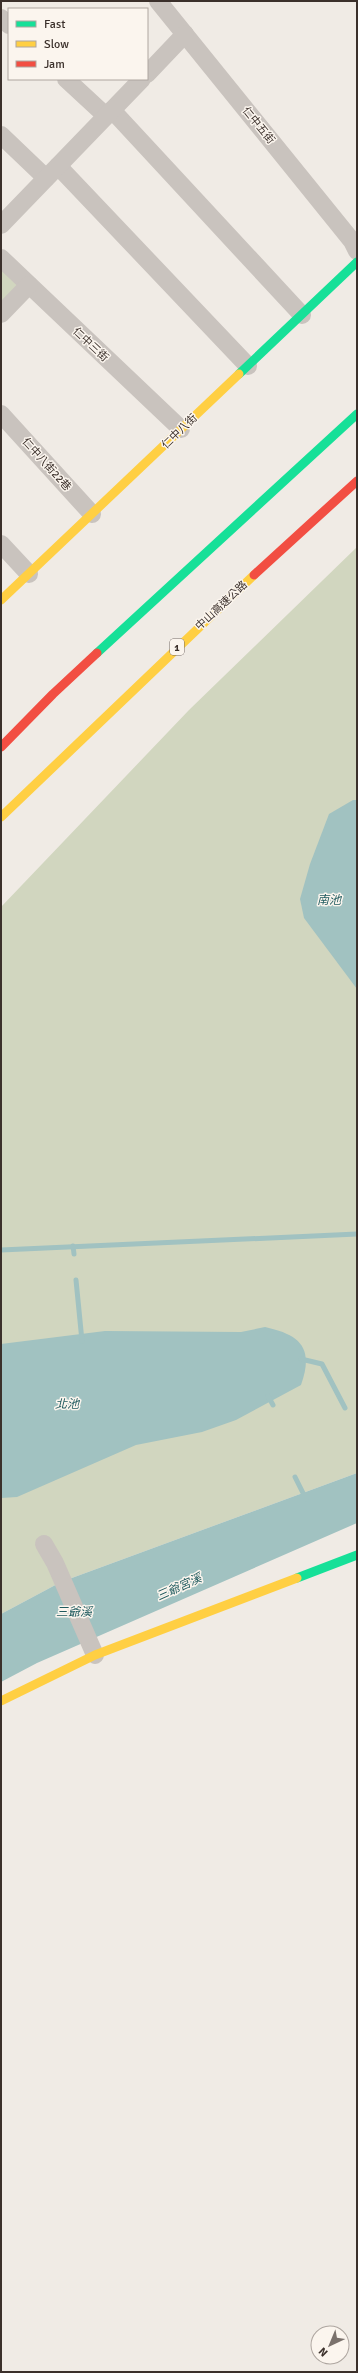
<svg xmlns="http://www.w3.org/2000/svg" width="358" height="2373" viewBox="0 0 358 2373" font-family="Signika,'Noto Sans TC',sans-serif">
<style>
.green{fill:#d1d6bf}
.water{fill:#a1c2c1}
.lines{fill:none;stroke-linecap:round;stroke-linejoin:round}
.stream{stroke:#a1c2c1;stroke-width:5}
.street{stroke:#c9c3be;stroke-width:18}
.fast{stroke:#16e098;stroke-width:9}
.slow{stroke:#ffcf43;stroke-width:9}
.jam{stroke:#f24e42;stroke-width:9}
.labels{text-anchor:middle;stroke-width:3;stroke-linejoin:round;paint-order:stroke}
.shield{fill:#fbf5ee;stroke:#756b66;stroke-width:1}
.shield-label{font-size:10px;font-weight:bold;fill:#3b302b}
.street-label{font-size:11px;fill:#3b302b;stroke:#fbf5ee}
.water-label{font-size:12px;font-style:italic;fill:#1f5a5e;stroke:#fbf5ee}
</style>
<rect width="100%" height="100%" fill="#f0ebe5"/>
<g class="green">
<polygon points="1,258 29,285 1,314"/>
<polygon points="357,547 357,1473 61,1582 1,1614 1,907 189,710"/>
</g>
<g class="water">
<polygon points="353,800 357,800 357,989 304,918 300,899 310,864 329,814"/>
<path d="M 265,1327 C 301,1335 314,1348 301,1385 L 236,1420 L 202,1432 L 136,1445 L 17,1497 L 1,1498 L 1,1344 L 105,1331 L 241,1332 Z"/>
<polygon points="357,1473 357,1523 37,1663 1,1682 1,1614 61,1582"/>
</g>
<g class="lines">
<g class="stream">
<polyline points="73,1246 74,1254"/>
<polyline points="1,1250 357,1234"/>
<polyline points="76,1280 82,1341"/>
<polyline points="301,1359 322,1364 345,1408"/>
<polyline points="268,1396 273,1405"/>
<polyline points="295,1477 306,1499"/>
</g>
<g class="street">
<polyline points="158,1 352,241 357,251"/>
<polyline points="1,18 9,25"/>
<polyline points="147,74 185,34"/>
<polyline points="66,79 106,116"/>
<polyline points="112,110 302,315"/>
<polyline points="1,135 46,178"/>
<polyline points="58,166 248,366"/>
<polyline points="1,225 142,79"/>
<polyline points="1,258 181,429"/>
<polyline points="1,314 29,285"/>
<polyline points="1,414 92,514"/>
<polyline points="1,544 29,574"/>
<polyline points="44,1544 55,1563 95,1655"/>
</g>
<g class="fast">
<polyline points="239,374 357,262"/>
<polyline points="97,653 357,414"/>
<polyline points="297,1578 357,1555"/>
</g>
<g class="slow">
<polyline points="1,600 239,374"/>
<polyline points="1,817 254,575"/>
<polyline points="1,1701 95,1655 297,1578"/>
</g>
<g class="jam">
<polyline points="254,575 357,481"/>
<polyline points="1,747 53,694 97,653"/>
</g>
</g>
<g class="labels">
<rect class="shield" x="170" y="639" width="14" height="16" rx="3"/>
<g class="shield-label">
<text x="177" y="651">1</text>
</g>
<g class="street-label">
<text transform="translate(259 125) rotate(51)" y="4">仁中五街</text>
<text transform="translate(91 344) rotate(43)" y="4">仁中三街</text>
<text transform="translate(179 431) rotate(-44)" y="4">仁中八街</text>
<text transform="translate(47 464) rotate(48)" y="4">仁中八街22巷</text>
<text transform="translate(221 605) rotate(-43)" y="4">中山高速公路</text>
</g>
<g class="water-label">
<text x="329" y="904">南池</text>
<text x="67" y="1408">北池</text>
<text transform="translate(179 1587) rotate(-24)" y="4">三爺宮溪</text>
<text x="74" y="1616">三爺溪</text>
</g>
</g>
<rect width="358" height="2373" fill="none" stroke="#3b302b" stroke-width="4"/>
<rect x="8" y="8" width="140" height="72" fill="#fbf5ee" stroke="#aea6a0"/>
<rect x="16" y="21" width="20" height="6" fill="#16e098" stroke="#aea6a0"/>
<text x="44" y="28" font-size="12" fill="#3b302b">Fast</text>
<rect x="16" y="41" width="20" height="6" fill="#ffcf43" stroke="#aea6a0"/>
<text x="44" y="48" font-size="12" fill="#3b302b">Slow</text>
<rect x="16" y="61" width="20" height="6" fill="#f24e42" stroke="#aea6a0"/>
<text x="44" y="68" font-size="12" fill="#3b302b">Jam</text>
<g transform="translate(330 2345) rotate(224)"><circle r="19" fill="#fbf5ee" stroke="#aea6a0"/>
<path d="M0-3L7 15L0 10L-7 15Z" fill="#7a716c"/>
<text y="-6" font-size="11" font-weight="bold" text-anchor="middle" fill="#3b302b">N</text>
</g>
</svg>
